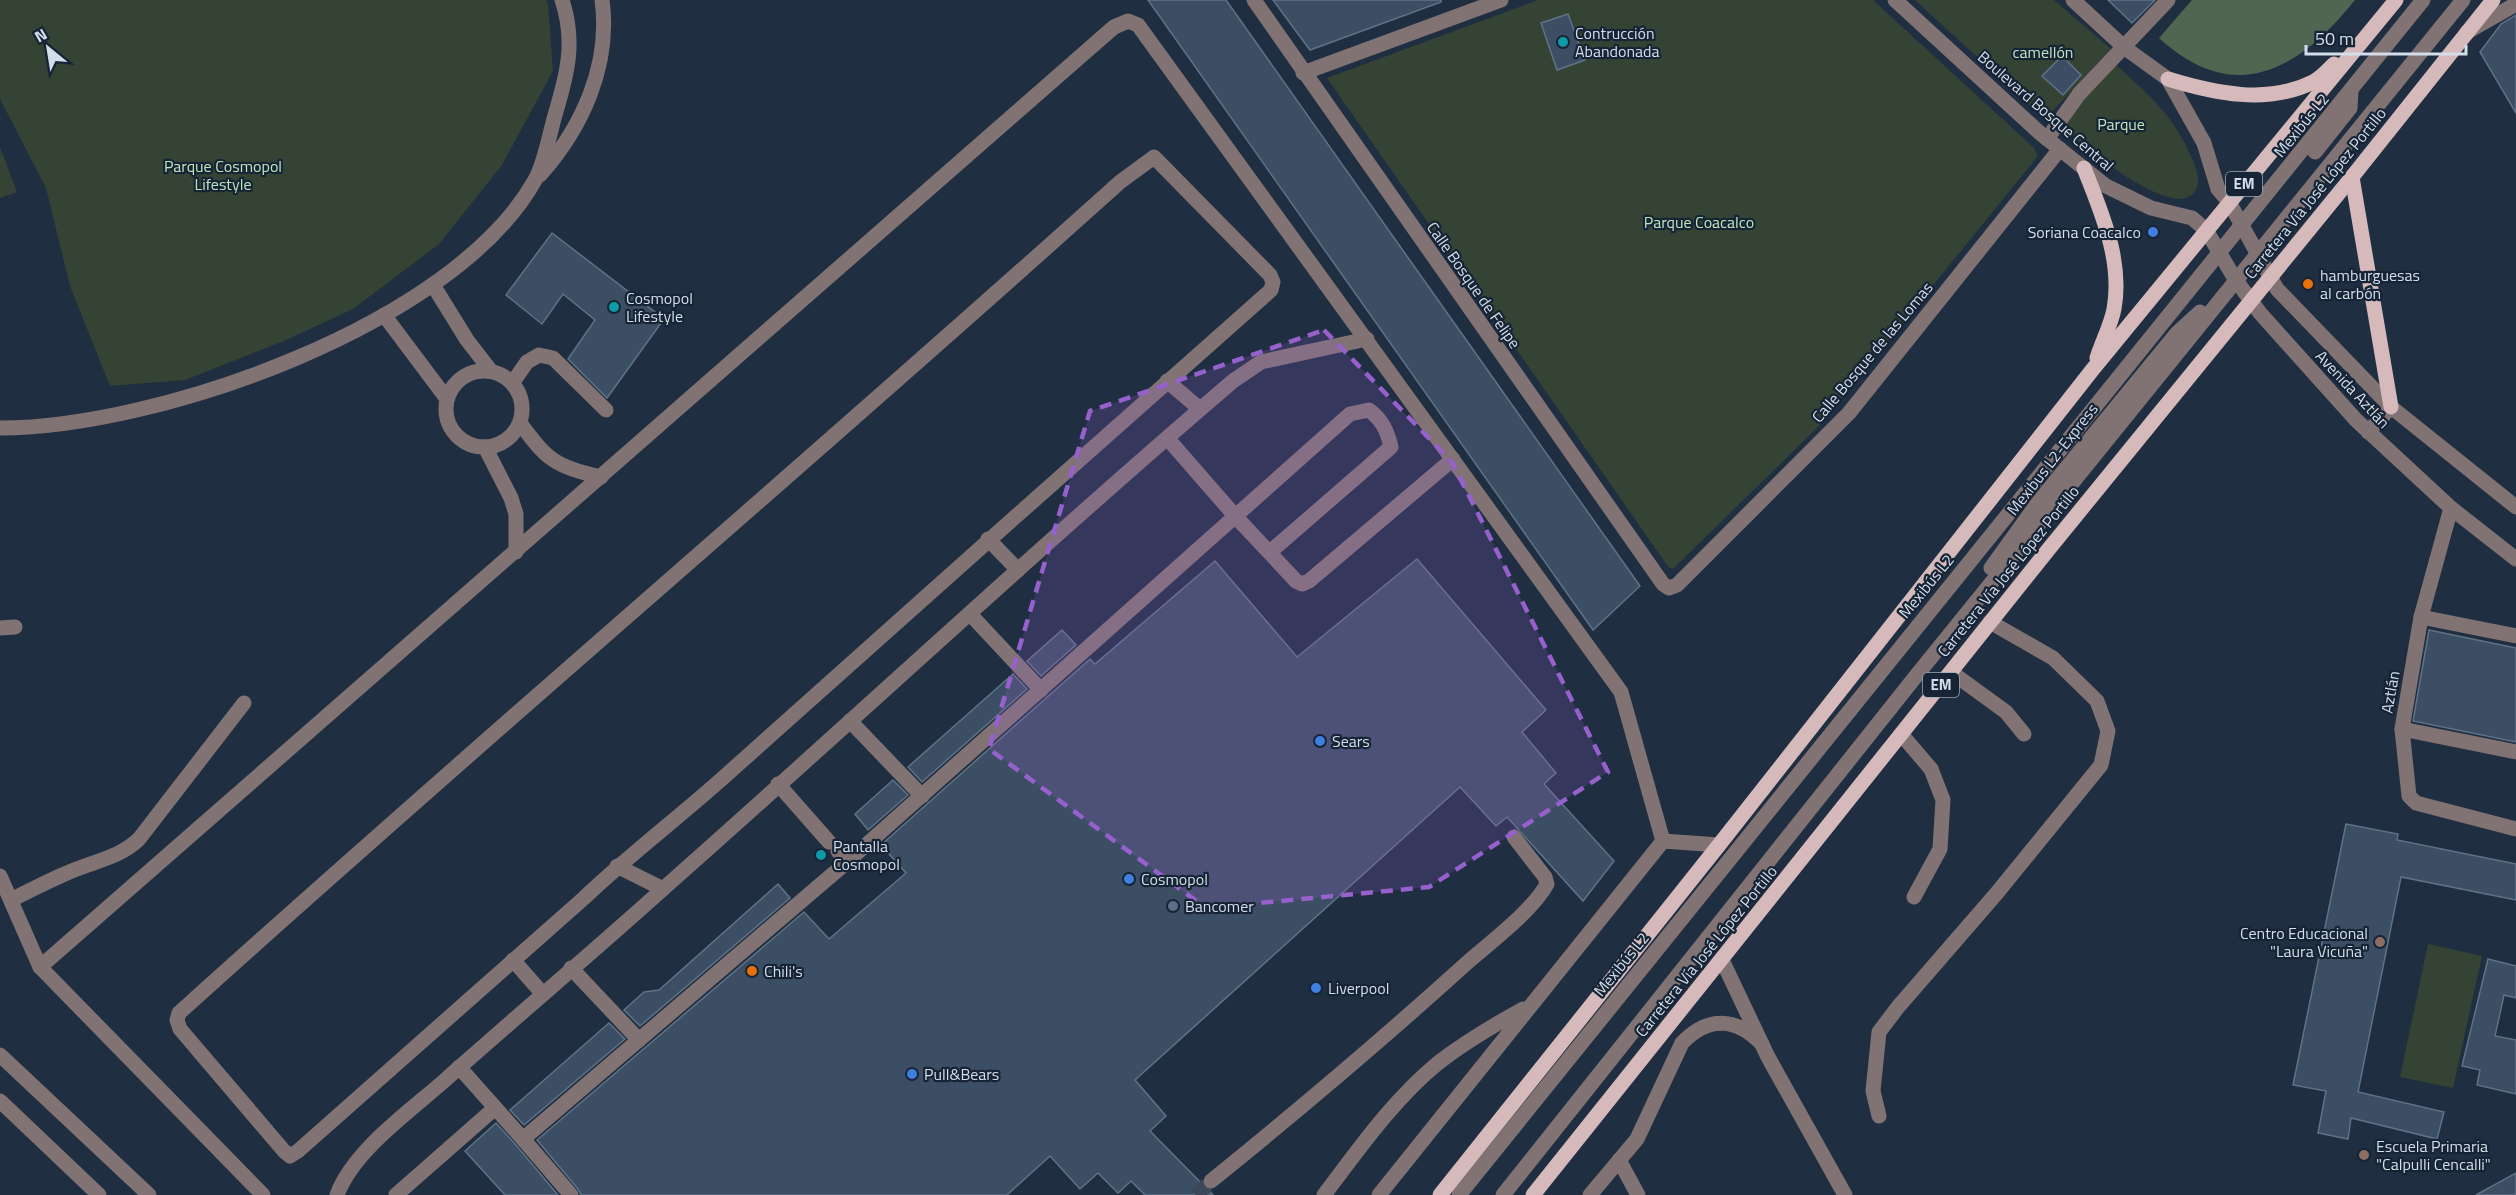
<svg xmlns="http://www.w3.org/2000/svg" width="2516" height="1195" viewBox="0 0 2516 1195" font-family="'Titillium Web',sans-serif">
<style>
.green{fill:#354335}
.forest{fill:#516650}
.building{fill:#3b4e63;stroke:#607287;stroke-width:1.5}
.lines{fill:none;stroke-linecap:round;stroke-linejoin:round}
.minor-tunnel{stroke:#3a485a;stroke-width:15;stroke-dasharray:15 8;stroke-linecap:butt}
.minor{stroke:#817374;stroke-width:15}
.major{stroke:#d6b9ba;stroke-width:15}
.marked{fill:#9661cc;fill-opacity:0.2;stroke:#9661cc;stroke-width:4.5;stroke-dasharray:12 8;stroke-linejoin:round}
.culture-dot{fill:#0f9aa8;stroke:#162436;stroke-width:2}
.shop-dot{fill:#3f7fe0;stroke:#162436;stroke-width:2}
.food-dot{fill:#e8710a;stroke:#162436;stroke-width:2}
.service-dot{fill:#5c6f8a;stroke:#162436;stroke-width:2}
.education-dot{fill:#8d6e63;stroke:#162436;stroke-width:2}
.labels{text-anchor:middle;stroke-width:4.5;stroke-linejoin:round;paint-order:stroke}
.shield{fill:#162436;stroke:#9ba6b4;stroke-width:1.5}
.shield-label{font-size:15px;font-weight:bold;fill:#d4deea}
.poi-label{font-size:16px;fill:#d4deea;stroke:#162436;text-anchor:start}
.park-label{font-size:16px;fill:#bde6bb;stroke:#162436}
.street-label{font-size:16px;fill:#d4deea;stroke:#162436}
</style>
<rect width="100%" height="100%" fill="#1f2e40"/>
<g class="green">
<polygon points="0,0 546,0 548,4 553,71 502,165 439,244 353,309 284,341 185,380 110,386 70,286 46,188 0,99"/>
<polygon points="1538,0 1873,0 2034,148 2038,156 1818,427 1674,568 1669,568 1327,78"/>
<polygon points="1915,0 2054,0 2111,49 2045,119"/>
<path d="M 2116,65 C 2148,94 2173,115 2191,156 C 2195,164 2200,177 2197,187 C 2195,194 2187,199 2180,199 C 2145,197 2089,150 2064,128 L 2080,101 Z"/>
<polygon points="0,147 17,192 0,198"/>
<polygon points="2428,944 2482,956 2453,1088 2400,1077"/>
</g>
<path class="forest" d="M 2192,0 L 2355,0 C 2300,69 2235,108 2159,38 Z"/>
<g class="building">
<polygon points="1148,0 1226,0 1421,276 1640,586 1593,630"/>
<polygon points="1273,0 1441,0 1441,2 1310,50"/>
<polygon points="2108,0 2155,0 2132,23"/>
<polygon points="1568,14 1585,60 1557,70 1541,23"/>
<polygon points="2516,15 2516,113 2480,52 2501,24"/>
<polygon points="2062,56 2081,75 2063,95 2042,76"/>
<polygon points="552,233 664,319 607,398 568,359 595,320 563,294 542,324 506,295"/>
<polygon points="1417,559 1546,710 1522,732 1556,773 1544,784 1614,861 1583,901 1507,817 1496,826 1460,787 1135,1080 1166,1116 1150,1131 1213,1195 1145,1195 1131,1181 1118,1193 1098,1173 1080,1189 1050,1156 1007,1195 581,1195 578,1189 537,1140 804,912 829,939 906,873 881,845 1090,659 1095,664 1215,561 1297,657"/>
<polygon points="1062,630 1076,645 1041,676 1027,661"/>
<polygon points="2429,630 2516,648 2516,742 2413,721"/>
<polygon points="1013,674 1027,689 922,782 908,767"/>
<polygon points="893,780 908,795 868,830 855,814"/>
<polygon points="2346,824 2398,834 2397,840 2516,864 2516,900 2401,877 2358,1092 2444,1112 2437,1139 2351,1118 2348,1139 2318,1133 2326,1091 2293,1085"/>
<polygon points="778,884 790,898 640,1026 624,1010 644,992 659,990"/>
<polygon points="2488,959 2516,966 2516,998 2504,995 2495,1036 2516,1040 2516,1094 2477,1085 2480,1070 2462,1066"/>
<polygon points="609,1023 625,1039 524,1125 510,1110"/>
<polygon points="496,1123 516,1145 558,1195 505,1195 465,1151"/>
<polygon points="2516,1173 2516,1195 2476,1195"/>
</g>
<g class="lines">
<polyline class="minor-tunnel" points="1196,1195 1211,1181"/>
<g class="minor">
<polyline points="1254,0 1663,584 1669,588 1677,585 1849,413 2060,149"/>
<polyline points="1895,0 2041,134 2106,186 2151,208 2192,218 2206,230 2235,279 2260,313 2356,420 2451,508 2516,559"/>
<polyline points="2073,0 2125,48 2168,79 2204,143 2218,189 2229,202 2277,289 2391,407 2516,507"/>
<polyline points="2467,32 2516,4"/>
<polyline points="1303,73 1501,0"/>
<polyline points="2047,139 2079,94 2168,0"/>
<polyline points="2315,152 2350,108 2351,90"/>
<path d="M 1154,157 L 1270,275 L 1273,282 L 1271,290 C 1092,449 912,608 734,768 C 685,813 632,852 584,898 L 298,1151 L 290,1156 L 284,1151 L 180,1029 L 177,1020 L 179,1013 C 490,732 809,462 1120,182 Z"/>
<path d="M 540,175 C 582,128 611,65 602,0"/>
<polyline points="433,285 467,340 491,371"/>
<polyline points="384,315 447,399"/>
<circle cx="484" cy="409" r="38"/>
<polyline points="1167,381 1200,409"/>
<polyline points="513,382 527,362 539,355 553,358 606,410"/>
<path d="M 520,423 C 548,461 555,466 601,477"/>
<path d="M 0,428 C 158,428 455,324 535,180 C 545,162 549,136 555,115 C 567,75 576,42 562,0"/>
<polyline points="2368,432 2391,407"/>
<polyline points="1168,439 1236,517 1296,581 1302,584 1309,581 1453,459"/>
<polyline points="485,447 511,498 516,514 516,552"/>
<polyline points="2451,508 2421,617 2402,729 2409,796 2416,803 2516,829"/>
<polyline points="988,539 1018,570"/>
<polyline points="1991,568 2040,500 2177,333 2200,312"/>
<polyline points="970,614 1041,690"/>
<polyline points="2421,617 2516,636"/>
<polyline points="0,628 15,627"/>
<polyline points="1951,672 2006,712 2024,734"/>
<polyline points="850,721 922,796"/>
<polyline points="2402,729 2516,752"/>
<polyline points="1901,734 1931,769 1943,800 1940,849 1914,897"/>
<polyline points="778,784 829,842"/>
<path d="M 838,851 L 847,862 L 1350,414 L 1369,410 C 1382,420 1387,430 1391,447 L 1270,552"/>
<polyline points="617,866 663,889"/>
<polyline points="0,876 40,967 263,1195"/>
<path d="M 11,900 C 29,891 48,881 67,873 C 93,861 118,859 139,839 L 244,703"/>
<polyline points="513,960 542,993"/>
<polyline points="1722,960 1768,1057 1845,1195"/>
<polyline points="40,967 1114,27 1128,21 1138,25 1621,692 1663,841"/>
<polyline points="571,968 639,1040"/>
<polyline points="0,1055 149,1195"/>
<polyline points="459,1067 523,1139 847,862"/>
<polyline points="0,1101 99,1195"/>
<polyline points="1879,1116 1873,1091 1879,1032 1898,1007 1996,894 2101,765 2108,731 2097,701 2053,658 1990,622"/>
<polyline points="523,1139 571,1195"/>
<polyline points="1619,1160 1638,1195"/>
<path d="M 1211,1181 C 1299,1110 1385,1037 1469,961 C 1492,941 1533,910 1547,884 L 1545,877 L 1514,837"/>
<path d="M 337,1195 C 353,1151 409,1112 444,1081 C 517,1016 592,953 664,888 C 854,720 1040,546 1233,381 L 1261,362 L 1367,339"/>
<polyline points="396,1195 495,1108"/>
<path d="M 1324,1195 C 1359,1149 1393,1100 1438,1063 C 1465,1042 1494,1025 1523,1009"/>
<polyline points="1379,1195 1663,841 1719,845"/>
<polyline points="1459,1195 2423,0"/>
<polyline points="1503,1195 1916,676 2463,0"/>
<path d="M 1590,1195 L 1637,1139 L 1682,1043 C 1708,1016 1736,1017 1762,1044"/>
</g>
<g class="major">
<path d="M 2168,79 C 2214,93 2267,105 2313,82 C 2321,78 2328,70 2334,64"/>
<path d="M 2084,168 C 2101,212 2123,260 2114,309 C 2111,325 2102,342 2097,358"/>
<polyline points="2352,177 2391,407"/>
<polyline points="1440,1195 1719,845 2093,369 2396,0"/>
<polyline points="1533,1195 2048,550 2352,177 2493,0"/>
</g>
</g>
<path class="marked" d="M 1324,330 L 1452,462 L 1608,772 L 1429,887 L 1206,908 L 989,749 L 1090,411 Z"/>
<g class="culture-dot">
<circle cx="1563" cy="42" r="6"/>
<circle cx="614" cy="307" r="6"/>
<circle cx="821" cy="855" r="6"/>
</g>
<g class="shop-dot">
<circle cx="2153" cy="232" r="6"/>
<circle cx="1320" cy="741" r="6"/>
<circle cx="1129" cy="879" r="6"/>
<circle cx="1316" cy="988" r="6"/>
<circle cx="912" cy="1074" r="6"/>
</g>
<g class="food-dot">
<circle cx="2308" cy="284" r="6"/>
<circle cx="752" cy="971" r="6"/>
</g>
<circle class="service-dot" cx="1173" cy="906" r="6"/>
<g class="education-dot">
<circle cx="2380" cy="942" r="6"/>
<circle cx="2364" cy="1155" r="6"/>
</g>
<g class="labels">
<g class="shield">
<rect x="2226" y="172" width="36" height="24" rx="4.5"/>
<rect x="1923" y="673" width="36" height="24" rx="4.5"/>
</g>
<g class="shield-label">
<text x="2244" y="189">EM</text>
<text x="1941" y="690">EM</text>
</g>
<g class="poi-label">
<text x="1575" y="39">Contrucción<tspan x="1575" dy="18">Abandonada</tspan></text>
<text x="2141" y="238" text-anchor="end">Soriana Coacalco</text>
<text x="2320" y="281">hamburguesas<tspan x="2320" dy="18">al carbón</tspan></text>
<text x="626" y="304">Cosmopol<tspan x="626" dy="18">Lifestyle</tspan></text>
<text x="1332" y="747">Sears</text>
<text x="833" y="852">Pantalla<tspan x="833" dy="18">Cosmopol</tspan></text>
<text x="1141" y="885">Cosmopol</text>
<text x="1185" y="912">Bancomer</text>
<text x="2368" y="939" text-anchor="end">Centro Educacional<tspan x="2368" dy="18">"Laura Vicuña"</tspan></text>
<text x="764" y="977">Chili's</text>
<text x="1328" y="994">Liverpool</text>
<text x="924" y="1080">Pull&amp;Bears</text>
<text x="2376" y="1152">Escuela Primaria<tspan x="2376" dy="18">"Calpulli Cencalli"</tspan></text>
</g>
<g class="park-label">
<text x="2043" y="58">camellón</text>
<text x="2121" y="130">Parque</text>
<text x="223" y="172">Parque Cosmopol<tspan x="223" dy="18">Lifestyle</tspan></text>
<text x="1699" y="228">Parque Coacalco</text>
</g>
<g class="street-label">
<text transform="translate(2046 111) rotate(41)" y="6">Boulevard Bosque Central</text>
<text transform="translate(2301 125) rotate(-51)" y="6">Mexibús L2</text>
<text transform="translate(2315 193) rotate(-51)" y="6">Carretera Vía José López Portillo</text>
<text transform="translate(1474 285) rotate(55)" y="6">Calle Bosque de Felipe</text>
<text transform="translate(1872 352) rotate(-50)" y="6">Calle Bosque de las Lomas</text>
<text transform="translate(2353 389) rotate(47)" y="6">Avenida Aztlán</text>
<text transform="translate(2052 459) rotate(-52)" y="6">Mexibus L2-Express</text>
<text transform="translate(2008 571) rotate(-51)" y="6">Carretera Vía José López Portillo</text>
<text transform="translate(1926 586) rotate(-51)" y="6">Mexibús L2</text>
<text transform="translate(2390 692) rotate(-80)" y="6">Aztlán</text>
<text transform="translate(1706 951) rotate(-51)" y="6">Carretera Vía José López Portillo</text>
<text transform="translate(1621 964) rotate(-51)" y="6">Mexibús L2</text>
</g>
</g>
<g transform="translate(48 48) rotate(330)" stroke="#162436" stroke-width="4.5" paint-order="stroke">
<path d="M0-4.5L10 22L0 15L-10 22Z" fill="#d4deea"/>
<text y="-9" font-size="16" font-weight="bold" text-anchor="middle" fill="#d4deea">N</text>
</g>
<path d="M2306 45v9h160v-9" fill="none" stroke="#d4deea" stroke-width="3"/>
<text x="2315" y="45" font-size="18" fill="#d4deea" stroke="#162436" stroke-width="4.5" paint-order="stroke">50 m</text>
</svg>
